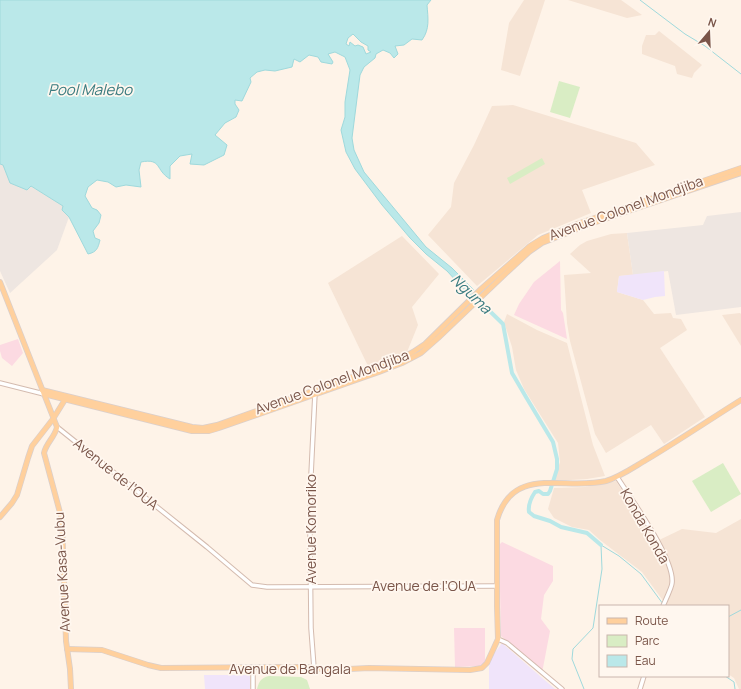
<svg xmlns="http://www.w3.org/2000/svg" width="741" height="689" viewBox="0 0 741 689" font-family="Manrope,sans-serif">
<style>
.residential{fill:#f6e4d5}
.industrial{fill:#eee6e1}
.education{fill:#f0e4fa}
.medical{fill:#fcdae2}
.green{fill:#d9edc4}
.water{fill:#bae8e9;stroke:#9fd9dc;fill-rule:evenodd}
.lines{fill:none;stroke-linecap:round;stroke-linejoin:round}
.stream{stroke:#9fd9dc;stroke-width:1}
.river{stroke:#bae8e9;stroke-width:4}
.minor-casing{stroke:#d4bbaf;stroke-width:5.5}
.major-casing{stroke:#dacfcc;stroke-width:6}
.minor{stroke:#fff;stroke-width:3.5}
.major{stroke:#ffd09d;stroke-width:4.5}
.labels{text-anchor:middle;stroke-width:3.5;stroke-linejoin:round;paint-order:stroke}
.street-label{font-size:14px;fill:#7a5549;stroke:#fff7ef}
.water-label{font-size:15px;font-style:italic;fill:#3b7c80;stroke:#fff7ef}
</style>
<rect width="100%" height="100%" fill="#fef3e8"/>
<g class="residential">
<polygon points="524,0 545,0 520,76 501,70 509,23"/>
<polygon points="568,0 621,0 642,15 627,18"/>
<polygon points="659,31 702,65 694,73 692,78 677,74 675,66 642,54 642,46 646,35 655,35"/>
<polygon points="513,105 636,143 655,165 582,190 591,213 538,235 477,286 428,235 451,207 454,183 474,145 492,106"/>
<polygon points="627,233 633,275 619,276 617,292 643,300 654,314 671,313 673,318 681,319 687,330 660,348 705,417 664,444 651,425 606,453 595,434 570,341 567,323 564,275 591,273 570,254 580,245 587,241 611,234"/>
<polygon points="402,236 439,274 412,307 418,325 407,352 368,366 328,283"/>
<polygon points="740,313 741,314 741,346 722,315"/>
<polygon points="507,314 537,330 567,343 593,445 605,476 587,479 554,481 560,462 558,443 524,389 516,370 512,347 504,322"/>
<polygon points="616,481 655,542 682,529 716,533 741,519 741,689 739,689 734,678 728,674 728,606 667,606 642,572 600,540 589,530 572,527 554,518 548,509 554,488 585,487"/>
</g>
<g class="industrial">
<polygon points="0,164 3,165 11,183 30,186 64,206 62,210 69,217 57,250 10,293 0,271"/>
<polygon points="741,212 741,307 676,315 668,271 633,275 627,233 703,225 707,216"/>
</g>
<g class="education">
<polygon points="664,271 665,296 655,297 643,300 617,292 619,276"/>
<polygon points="502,643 555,689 489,689 489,667 491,658"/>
<polygon points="204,675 250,675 250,689 205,689"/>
</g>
<g class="medical">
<polygon points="560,261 561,310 563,313 567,339 514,315 519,304 534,282"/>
<polygon points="18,339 23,353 12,366 2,358 0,351 0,345"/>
<polygon points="502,542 553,566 553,581 544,595 541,619 550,631 542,673 501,636 499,545"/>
<polygon points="454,628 485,628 485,663 482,666 455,667"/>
</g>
<g class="green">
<polygon points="559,81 580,87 570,118 550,112"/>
<polygon points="542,158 545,164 510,184 507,178"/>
<polygon points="723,463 741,494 711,512 692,481"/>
<path d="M 269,676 L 301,677 L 307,680 L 310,689 L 257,689 C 259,681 261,678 269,676 Z"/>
</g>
<path class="water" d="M 0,0 L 431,0 L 427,5 C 428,18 430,29 422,40 L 412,39 L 404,45 L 395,46 L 398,54 L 394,58 L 390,53 L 383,50 L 376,54 L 375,58 L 364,67 L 360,75 L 352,138 L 354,150 L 364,172 L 426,247 L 452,268 L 474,290 L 469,295 L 447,271 L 426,254 L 410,238 L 382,205 L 355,169 L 346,152 L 341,130 L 345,117 L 345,102 L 350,70 L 345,57 L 335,52 L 328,54 L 333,62 L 332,64 L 321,62 L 318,57 L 309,55 L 300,62 L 294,59 L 292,67 L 275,71 L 265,70 L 257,72 L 250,78 L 251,82 L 242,101 L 235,100 L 235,104 L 239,110 L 236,117 L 225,123 L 215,135 L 227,145 L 224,155 L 204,165 L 190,164 L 192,154 L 180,156 L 170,166 L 170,179 C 155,170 162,158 141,162 L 139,170 L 141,187 L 126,185 L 116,187 L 108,182 L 97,180 L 88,187 L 85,196 L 92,208 L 97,210 L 101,215 L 99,223 L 93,231 L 95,238 L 100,240 C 98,248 97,252 88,254 L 69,217 L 62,210 L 63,206 L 31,186 L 27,190 L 10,183 L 3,165 L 0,164 ZM 353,34 L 361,42 L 368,46 L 368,50 L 371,52 L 366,54 L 363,47 L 358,45 L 355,46 L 350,42 L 349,46 L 346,44 L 348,38 Z"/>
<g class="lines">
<g class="stream">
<polyline points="640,0 685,34 705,46 741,74"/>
<polyline points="601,545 619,556 641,574 663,604"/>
<polyline points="728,617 741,610"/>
<polyline points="725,676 734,682 735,689"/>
<polyline points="584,689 572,659 573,649 593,628 602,569 601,545"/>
</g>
<path class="river" d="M 468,290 L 503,324 L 512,373 L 526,397 L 553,442 L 557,459 L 557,469 L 550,491 L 548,494 L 543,494 L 539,491 L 535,492 C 531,498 528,506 529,512 L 534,516 L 550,521 L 561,527 L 587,533 L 601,545"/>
<defs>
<g id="minor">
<polyline points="0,383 44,394"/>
<polyline points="57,427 207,547 252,585 267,587 497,586"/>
<path d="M 617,477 C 631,499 675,559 672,583 C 672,587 665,601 663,606"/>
<polyline points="498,639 507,643 562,689"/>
<polyline points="314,668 311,628 310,532 311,475 315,393"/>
<polyline points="253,689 253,668"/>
<polyline points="640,689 644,676"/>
</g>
<g id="major">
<path d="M 0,282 L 57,427 C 55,437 46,443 44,453 L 62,520 L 66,641 L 70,669 L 71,689"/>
<polyline points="42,390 192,427 203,428 217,425 394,362 413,352 425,344 481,289 530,246 543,238 577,224 741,168"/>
<polyline points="44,394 192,431 209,431 219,428 379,372 402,363 421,353 438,338 503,276 529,252 542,243 590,224 741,173"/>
<polyline points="0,517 12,503 17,495 28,458 32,446 53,419 66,398"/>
<path d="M 67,649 L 102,650 L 148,665 L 161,668 L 306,667 L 329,670 L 369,668 L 470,670 L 482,668 L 487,663 L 498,639 L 497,606 L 497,520 C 513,464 565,491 606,481 C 620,477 634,467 646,460 C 678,441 709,420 741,400"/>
</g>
</defs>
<use href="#minor" class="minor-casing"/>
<use href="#major" class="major-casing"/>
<use href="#minor" class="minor"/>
<use href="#major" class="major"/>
</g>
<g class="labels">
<g class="street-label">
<text transform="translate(626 208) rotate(-20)" y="5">Avenue Colonel Mondjiba</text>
<text transform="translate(332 382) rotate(-20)" y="5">Avenue Colonel Mondjiba</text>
<text transform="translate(116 474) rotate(39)" y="5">Avenue de l’OUA</text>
<text transform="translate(645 526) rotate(60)" y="5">Konda Konda</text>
<text transform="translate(311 529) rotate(-90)" y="5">Avenue Komoriko</text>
<text transform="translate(62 572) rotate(-93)" y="5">Avenue Kasa-Vubu</text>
<text x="424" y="591">Avenue de l’OUA</text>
<text x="290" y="674">Avenue de Bangala</text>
</g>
<g class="water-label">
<text x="90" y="95">Pool Malebo</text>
<text transform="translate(471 294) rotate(44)" y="5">Nguma</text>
</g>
</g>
<rect x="599" y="605" width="130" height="72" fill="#fff7ef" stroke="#cab6ad"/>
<rect x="607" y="618" width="20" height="6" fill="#ffd09d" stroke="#cab6ad"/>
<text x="635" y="625" font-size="12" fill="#7a5549">Route</text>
<rect x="607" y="635" width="20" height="12" fill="#d9edc4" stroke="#cab6ad"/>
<text x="635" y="645" font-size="12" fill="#7a5549">Parc</text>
<rect x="607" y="655" width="20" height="12" fill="#bae8e9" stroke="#cab6ad"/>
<text x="635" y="665" font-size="12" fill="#7a5549">Eau</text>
<g transform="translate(709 32) rotate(19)" stroke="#fff7ef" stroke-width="3" paint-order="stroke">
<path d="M0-3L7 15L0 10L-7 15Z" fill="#7a5549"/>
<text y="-6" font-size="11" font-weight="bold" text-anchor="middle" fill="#7a5549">N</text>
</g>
</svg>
